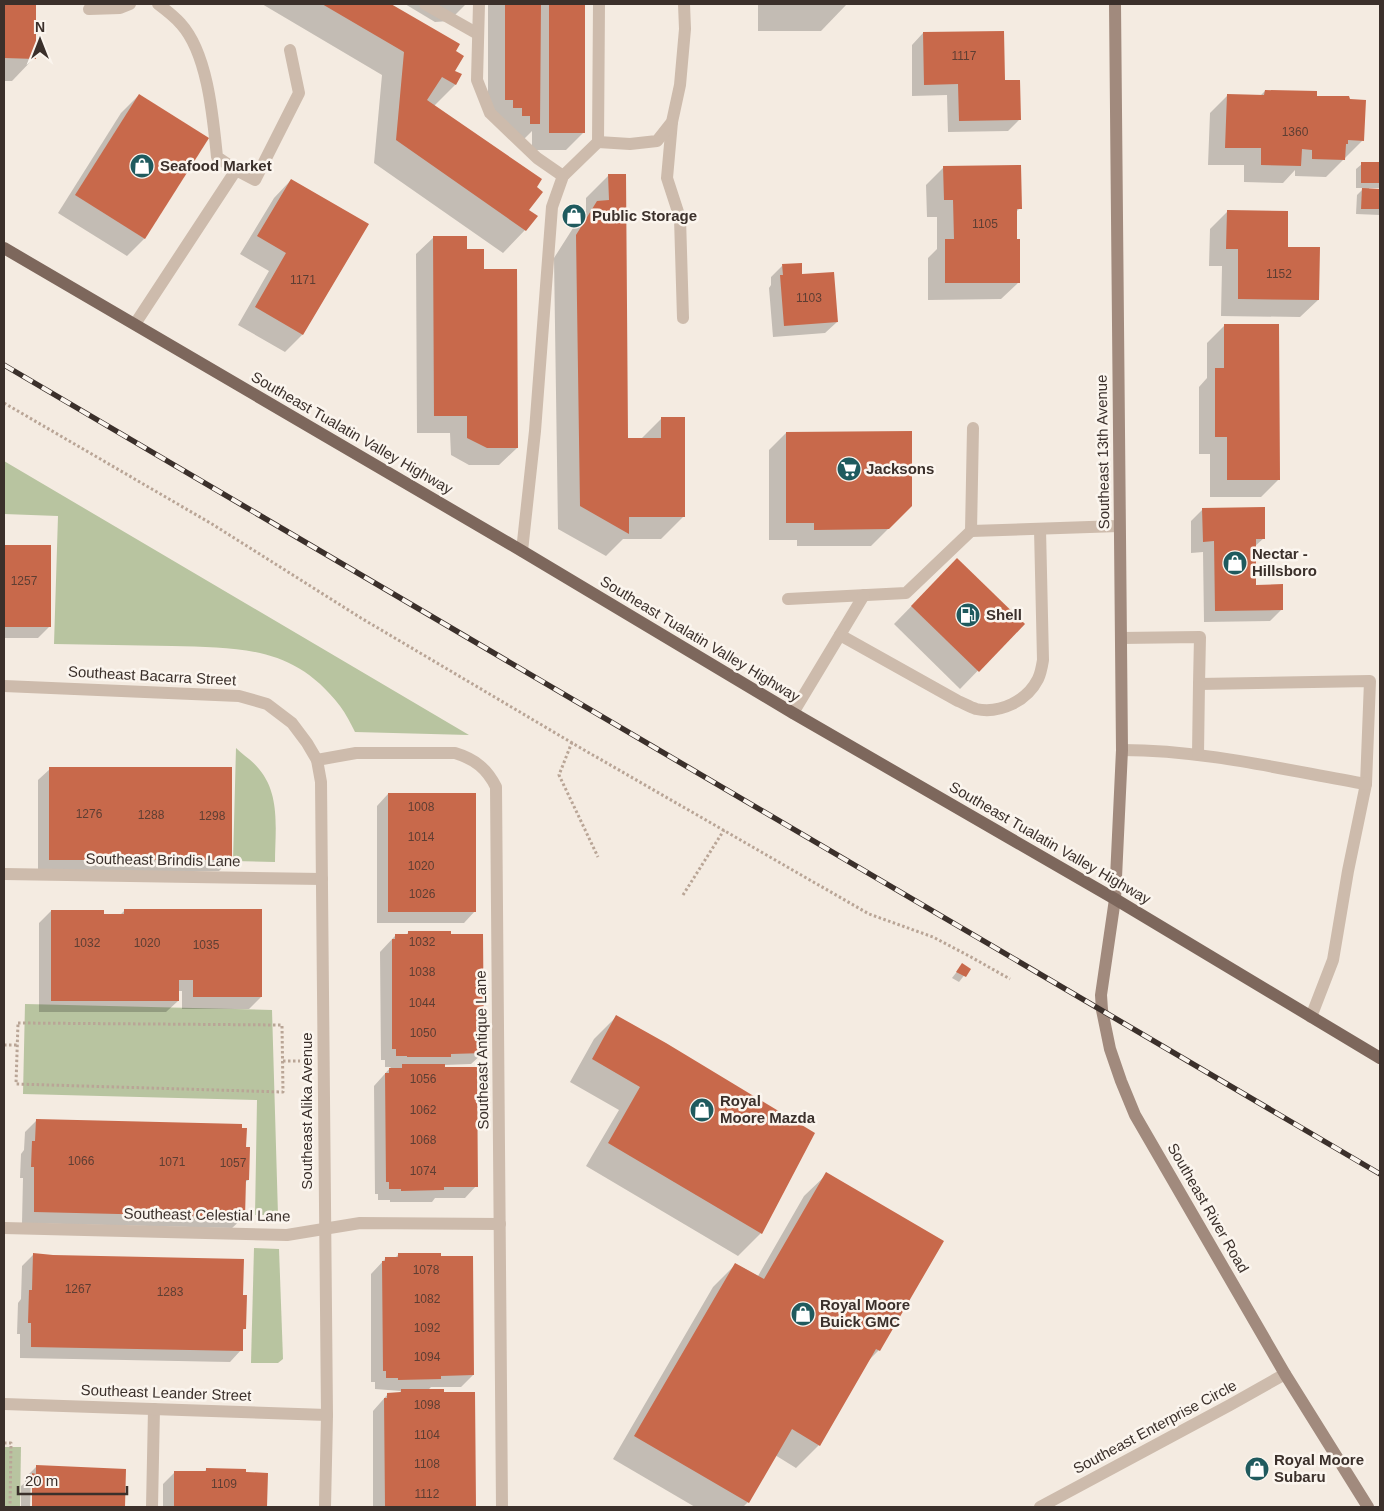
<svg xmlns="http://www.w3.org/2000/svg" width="1384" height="1511" viewBox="0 0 1384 1511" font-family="Helvetica,sans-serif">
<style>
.green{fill:#b8c4a0}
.shadow{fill:#0003}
.building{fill:#c8694b}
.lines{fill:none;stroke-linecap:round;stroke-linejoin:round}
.path{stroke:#b9a596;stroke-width:3;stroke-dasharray:2.5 2.5;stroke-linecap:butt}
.lane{stroke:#cdbbac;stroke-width:12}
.street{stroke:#cdbbac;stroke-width:12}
.secondary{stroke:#a18a7d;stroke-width:12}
.primary{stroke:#7d675c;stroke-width:12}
.rail-casing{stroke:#3b302b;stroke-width:5.5}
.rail{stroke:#fbf5ee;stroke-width:4;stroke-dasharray:11;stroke-linecap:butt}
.labels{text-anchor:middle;stroke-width:5;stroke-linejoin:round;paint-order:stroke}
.number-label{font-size:12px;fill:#5e3e33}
.poi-label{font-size:15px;font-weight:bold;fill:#3b302b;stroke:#fbf5ee;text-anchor:start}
.street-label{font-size:15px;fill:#3b302b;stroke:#fbf5ee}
</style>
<rect width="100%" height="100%" fill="#f4ebe1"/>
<g class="green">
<path d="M 4,461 L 469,735 L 355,732 C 351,724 346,714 340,706 C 294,646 241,648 172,646 C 133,645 94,645 54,644 L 58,516 L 4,514 Z"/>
<path d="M 236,748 C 243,755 253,761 259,769 C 281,795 275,831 275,862 L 233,861 Z"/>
<polygon points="25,1004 272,1010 278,1215 255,1215 257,1100 23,1094"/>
<polygon points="254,1248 279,1249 283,1359 278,1363 251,1363"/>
<polygon points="4,1447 21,1447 20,1507 4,1507"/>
</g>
<g class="shadow">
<polygon points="4,4 35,4 34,58 12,81 4,81"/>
<polygon points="262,4 389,4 458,44 454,51 453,71 461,75 455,85 434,106 528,211 525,230 503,253 374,163 382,75"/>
<polygon points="405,4 466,4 449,21 435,22"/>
<polygon points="488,4 583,4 584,132 566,150 532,150 532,131 522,141 488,117"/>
<polygon points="758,4 847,4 821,31 758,31"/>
<polygon points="923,33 1003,82 1020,119 1008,131 948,132 947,95 912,96 912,45"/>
<polygon points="1265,91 1315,97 1363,140 1326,177 1295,176 1295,170 1283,183 1244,182 1244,165 1208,165 1210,113 1227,96 1260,96"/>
<polygon points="139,95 207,138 144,239 127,256 58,213 121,113"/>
<polygon points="1362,164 1380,164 1380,188 1369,188 1369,190 1380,190 1380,215 1356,214 1357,195 1364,188 1356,188 1356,169"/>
<polygon points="944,167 1020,208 1015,213 1019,282 1001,299 928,300 928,258 937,249 937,217 927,217 926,185"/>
<polygon points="609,175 627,439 641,439 662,418 684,516 661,539 623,539 606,556 558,529 554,258 575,225 586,213 586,198"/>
<polygon points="291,180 367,225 302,335 285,352 238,325 269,271 240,254 274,198"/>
<polygon points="1227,212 1286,248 1318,300 1300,317 1221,316 1222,266 1209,266 1210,229"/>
<polygon points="434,237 466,250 483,270 517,448 499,465 469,465 451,455 450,433 417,433 416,254"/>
<polygon points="782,266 801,275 837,322 825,333 773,337 769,288 771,285 771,277"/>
<polygon points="1224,326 1279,479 1261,497 1210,497 1210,454 1199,454 1199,387 1207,378 1207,343"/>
<polygon points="786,433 911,506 871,546 797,546 797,540 769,540 769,450"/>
<polygon points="1203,509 1264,538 1254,547 1255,586 1282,609 1270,621 1204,622 1203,552 1191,553 1191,521"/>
<polygon points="4,547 49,547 49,627 38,638 4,638"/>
<polygon points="940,577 1023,624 960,689 894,624"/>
<polygon points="50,769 231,859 219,871 38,871 38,780"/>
<polygon points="388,794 475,911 464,923 377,923 377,806"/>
<polygon points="125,910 261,997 249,1009 182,1009 182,991 178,991 178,1001 166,1012 39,1012 39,923 51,911 120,915"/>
<polygon points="409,932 483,1053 471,1064 444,1065 476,1186 465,1198 435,1198 432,1202 390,1202 390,1200 378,1200 378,1194 375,1194 374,1086 391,1067 385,1067 385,1060 381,1060 380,952 395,936 405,936"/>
<polygon points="962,965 969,969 959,982 952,978"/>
<polygon points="616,1017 761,1233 738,1256 586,1166 619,1110 570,1082 594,1039"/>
<polygon points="36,1121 245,1149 248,1180 244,1183 244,1217 232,1228 22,1223 23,1178 20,1178 21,1154 24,1150 25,1132"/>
<polygon points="827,1174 942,1241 879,1350 868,1361 819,1445 796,1468 775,1455 748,1502 743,1507 695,1507 613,1459 713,1287 736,1264 758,1276 804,1196"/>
<polygon points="399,1254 473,1375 461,1387 431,1387 428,1390 442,1394 474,1394 475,1507 373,1507 373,1411 388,1394 398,1394 401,1391 375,1389 375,1382 371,1382 371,1274 386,1258 395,1258"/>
<polygon points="33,1255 242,1297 245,1328 242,1331 241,1350 230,1362 20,1358 20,1334 17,1334 18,1303 21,1299 22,1266"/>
<polygon points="36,1467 124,1470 124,1507 33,1507 33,1477 31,1477 30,1507 21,1507 21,1486 25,1483 25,1478"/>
<polygon points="207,1469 267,1474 266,1507 163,1507 163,1484 175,1472 203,1473"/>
</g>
<g class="building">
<polygon points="4,4 36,4 36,59 4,58"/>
<polygon points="322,4 391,4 460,44 456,51 464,56 455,71 462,74 456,85 442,77 427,100 542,179 537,187 543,192 529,210 538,216 526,231 396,140 404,52"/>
<polygon points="505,4 541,4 540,124 530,124 530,116 522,116 522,108 513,108 513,100 505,100"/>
<rect x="549" y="4" width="36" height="129"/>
<polygon points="1004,31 1005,80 1020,80 1021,120 959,121 958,84 924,85 923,32"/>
<polygon points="1265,90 1317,91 1317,96 1349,96 1350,99 1366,100 1364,141 1348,140 1348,144 1346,144 1345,160 1312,159 1312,150 1302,149 1301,166 1261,165 1261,148 1225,148 1227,94 1264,95"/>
<polygon points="139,94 209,138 145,239 75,195"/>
<rect x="1361" y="162" width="19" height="21"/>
<polygon points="1021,165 1022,209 1017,209 1017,239 1020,239 1020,283 945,283 945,239 954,239 953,200 944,200 943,166"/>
<polygon points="608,174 626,174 628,438 661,438 661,417 685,417 685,517 629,517 629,534 580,506 576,235 597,201 609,200"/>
<polygon points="291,179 369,224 303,335 255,307 286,253 257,236"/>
<polygon points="1362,188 1380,189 1380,209 1361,209"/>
<polygon points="1227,210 1288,211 1288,247 1320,247 1319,300 1238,299 1238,249 1226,249"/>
<polygon points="433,236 467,236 467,249 484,249 484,269 517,269 518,448 487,448 467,438 467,416 434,416"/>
<polygon points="802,263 802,274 834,272 838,322 784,326 780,275 783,275 782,264"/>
<polygon points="1224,324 1279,324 1280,480 1227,480 1227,437 1215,437 1215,368 1224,368"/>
<polygon points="912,431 912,506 889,529 814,530 814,523 786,523 786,432"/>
<polygon points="1265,507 1265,539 1256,539 1256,585 1283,584 1283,610 1215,611 1214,541 1203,542 1202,508"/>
<rect x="4" y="545" width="47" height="82"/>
<polygon points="957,558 1025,624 979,672 911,606"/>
<rect x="49" y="767" width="183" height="93"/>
<rect x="388" y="793" width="88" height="119"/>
<polygon points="124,909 262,909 262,997 193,997 193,980 179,980 179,1001 51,1001 51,910 104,910 104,914 124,914"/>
<polygon points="408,931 451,931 451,934 483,934 484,1053 451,1054 451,1057 407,1057 407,1056 396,1056 396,1049 392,1049 392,939 395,939 395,934 408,934"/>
<polygon points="962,963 971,969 966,977 956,972"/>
<polygon points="616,1015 666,1043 815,1133 762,1234 608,1143 640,1087 592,1059"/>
<polygon points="402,1064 445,1064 445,1067 477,1067 478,1187 444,1187 444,1190 401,1191 401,1189 389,1189 389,1182 386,1182 385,1073 389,1073 389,1068 402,1068"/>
<polygon points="36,1119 242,1124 242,1128 247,1128 246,1147 250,1147 249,1180 246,1180 245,1217 34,1212 34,1167 31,1167 32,1141 35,1141"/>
<polygon points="826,1172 944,1241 880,1351 876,1349 820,1446 792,1429 749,1503 634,1436 735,1263 764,1279"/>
<polygon points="33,1253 53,1255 244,1259 243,1295 247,1295 246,1329 243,1329 243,1351 31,1347 31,1323 28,1323 29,1290 32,1290"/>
<polygon points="398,1253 441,1253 441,1256 473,1256 474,1375 441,1376 441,1379 398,1380 398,1378 386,1378 386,1371 383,1371 382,1261 385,1261 385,1257 398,1257"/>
<polygon points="401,1389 444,1389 444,1392 475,1392 476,1507 385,1507 384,1398 387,1398 387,1393 401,1392"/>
<polygon points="36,1465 126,1469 125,1507 32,1507 32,1473 36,1474"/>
<polygon points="206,1468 246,1469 246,1472 268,1473 267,1507 174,1507 174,1471 206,1471"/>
</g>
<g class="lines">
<g class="path">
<polyline points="4,403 212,524 361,618 579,747 869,914 933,937 971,957 1010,979"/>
<polyline points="572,742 559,775 598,857"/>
<polyline points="683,895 724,830"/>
<polygon points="18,1023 282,1025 283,1092 16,1084"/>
<polyline points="4,1045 17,1045"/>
<polyline points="283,1061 300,1061"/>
<polyline points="4,1443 11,1443 10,1507"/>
</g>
<g class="lane">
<path d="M 158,4 C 166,10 175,17 181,24 C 208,54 213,118 217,157 L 236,170"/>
<polyline points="425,4 478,34"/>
<polyline points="479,4 477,80 490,113 537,158 563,176"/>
<polyline points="89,9 120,8 130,4"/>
<polyline points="672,122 667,178 680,218 683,318"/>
<polyline points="598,142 630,144 657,141 672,122 680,85 685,29 684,4"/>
<polyline points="135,324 236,170 255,180 299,93 290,50"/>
<polyline points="971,531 1119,526"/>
<polyline points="522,551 535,431 552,207 563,176 598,142 599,4"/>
<polyline points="788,599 906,593 971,531 973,428"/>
<path d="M 840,635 L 958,701 C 963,703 970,707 976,709 C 1000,714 1027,701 1038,679 C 1041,673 1042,666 1043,660 L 1040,529"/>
<polyline points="1121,638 1200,637 1199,684 1370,681 1366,784 1348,871 1333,960 1311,1017"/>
<polyline points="793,713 864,595"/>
<path d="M 1122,750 C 1204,750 1285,770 1366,784"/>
<polyline points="1198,754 1199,684"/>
<path d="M 317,760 L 356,753 L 455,753 C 475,759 487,769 496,787 L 502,1507"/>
<polyline points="4,874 322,879"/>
<polyline points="4,1228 287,1235 360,1223 500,1224"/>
<polyline points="152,1507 154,1409"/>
</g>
<g class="street">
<polyline points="4,686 239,696 267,704 292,723 307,743 317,760 321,782 327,1415 325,1507"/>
<polyline points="4,1404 327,1415"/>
<polyline points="1040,1507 1230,1405 1285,1374"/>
</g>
<polyline class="secondary" points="1115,4 1122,750 1115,899 1101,995 1102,1010 1110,1049 1121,1081 1135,1115 1285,1374 1368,1507"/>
<polyline class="primary" points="4,248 522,551 793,713 1115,899 1380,1058"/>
<defs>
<polyline id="rail" points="4,365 1380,1174"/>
</defs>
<use href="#rail" class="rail-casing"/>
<use href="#rail" class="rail"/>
</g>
<defs>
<symbol id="shop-disc" viewBox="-11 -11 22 22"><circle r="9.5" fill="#1f5a5e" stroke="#fbf5ee"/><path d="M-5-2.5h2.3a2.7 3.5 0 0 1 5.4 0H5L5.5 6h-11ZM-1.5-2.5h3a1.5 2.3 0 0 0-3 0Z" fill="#fff"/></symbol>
<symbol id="supermarket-disc" viewBox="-11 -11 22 22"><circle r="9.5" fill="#1f5a5e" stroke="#fbf5ee"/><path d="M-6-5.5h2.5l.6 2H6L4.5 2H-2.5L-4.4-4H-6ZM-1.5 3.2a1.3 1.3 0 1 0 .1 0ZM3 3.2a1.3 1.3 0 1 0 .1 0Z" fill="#fff"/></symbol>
<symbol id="fuel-disc" viewBox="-11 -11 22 22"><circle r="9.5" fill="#1f5a5e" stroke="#fbf5ee"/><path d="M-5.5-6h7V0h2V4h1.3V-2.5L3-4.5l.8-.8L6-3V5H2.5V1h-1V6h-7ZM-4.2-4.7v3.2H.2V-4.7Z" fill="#fff"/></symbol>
</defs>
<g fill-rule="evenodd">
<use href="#shop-disc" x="128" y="152" width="28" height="28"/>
<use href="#shop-disc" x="560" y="202" width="28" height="28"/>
<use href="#supermarket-disc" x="835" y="455" width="28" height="28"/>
<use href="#shop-disc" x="1221" y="549" width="28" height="28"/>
<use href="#fuel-disc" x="954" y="601" width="28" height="28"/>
<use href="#shop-disc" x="688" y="1096" width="28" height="28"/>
<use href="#shop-disc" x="789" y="1300" width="28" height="28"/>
<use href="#shop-disc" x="1243" y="1455" width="28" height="28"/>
</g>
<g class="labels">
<g class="number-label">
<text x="964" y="60">1117</text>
<text x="1295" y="136">1360</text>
<text x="985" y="228">1105</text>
<text x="1279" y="278">1152</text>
<text x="303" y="284">1171</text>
<text x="809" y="302">1103</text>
<text x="24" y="585">1257</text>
<text x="421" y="811">1008</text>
<text x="89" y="818">1276</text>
<text x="151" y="819">1288</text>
<text x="212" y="820">1298</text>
<text x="421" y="841">1014</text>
<text x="421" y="870">1020</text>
<text x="422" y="898">1026</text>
<text x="422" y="946">1032</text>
<text x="87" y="947">1032</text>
<text x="147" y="947">1020</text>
<text x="206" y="949">1035</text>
<text x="422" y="976">1038</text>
<text x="422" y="1007">1044</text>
<text x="423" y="1037">1050</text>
<text x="423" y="1083">1056</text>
<text x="423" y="1114">1062</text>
<text x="423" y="1144">1068</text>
<text x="81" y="1165">1066</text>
<text x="172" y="1166">1071</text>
<text x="233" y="1167">1057</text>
<text x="423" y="1175">1074</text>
<text x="426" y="1274">1078</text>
<text x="78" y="1293">1267</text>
<text x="170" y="1296">1283</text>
<text x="427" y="1303">1082</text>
<text x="427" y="1332">1092</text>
<text x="427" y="1361">1094</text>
<text x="427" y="1409">1098</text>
<text x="427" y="1439">1104</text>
<text x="427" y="1468">1108</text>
<text x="224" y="1488">1109</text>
<text x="427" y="1498">1112</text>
</g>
<g class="poi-label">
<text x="160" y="171">Seafood Market</text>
<text x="592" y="221">Public Storage</text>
<text x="866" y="474">Jacksons</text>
<text x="1252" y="559">Nectar -<tspan x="1252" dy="17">Hillsboro</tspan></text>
<text x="986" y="620">Shell</text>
<text x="720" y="1106">Royal<tspan x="720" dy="17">Moore Mazda</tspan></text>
<text x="820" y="1310">Royal Moore<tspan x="820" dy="17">Buick GMC</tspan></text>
<text x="1274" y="1465">Royal Moore<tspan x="1274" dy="17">Subaru</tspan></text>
</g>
<g class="street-label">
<text transform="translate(352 433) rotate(30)" y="5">Southeast Tualatin Valley Highway</text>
<text transform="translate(1103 452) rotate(-91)" y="5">Southeast 13th Avenue</text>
<text transform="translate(700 639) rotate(31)" y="5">Southeast Tualatin Valley Highway</text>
<text transform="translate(152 676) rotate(3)" y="5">Southeast Bacarra Street</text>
<text transform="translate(1050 843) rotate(30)" y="5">Southeast Tualatin Valley Highway</text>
<text transform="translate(163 860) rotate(1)" y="5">Southeast Brindis Lane</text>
<text transform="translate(482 1050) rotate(-91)" y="5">Southeast Antique Lane</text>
<text transform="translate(307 1111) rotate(-90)" y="5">Southeast Alika Avenue</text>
<text transform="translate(1208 1208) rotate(60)" y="5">Southeast River Road</text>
<text transform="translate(207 1215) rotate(1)" y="5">Southeast Celestial Lane</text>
<text transform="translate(166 1393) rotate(2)" y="5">Southeast Leander Street</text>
<text transform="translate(1155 1427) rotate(-28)" y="5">Southeast Enterprise Circle</text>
</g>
</g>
<rect width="1384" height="1511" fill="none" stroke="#3b302b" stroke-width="10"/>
<g transform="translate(40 40)" stroke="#fbf5ee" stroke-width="4" paint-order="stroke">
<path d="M0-4L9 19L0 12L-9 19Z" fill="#3b302b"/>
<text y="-8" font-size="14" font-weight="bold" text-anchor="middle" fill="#3b302b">N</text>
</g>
<path d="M18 1486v8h109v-8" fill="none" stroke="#3b302b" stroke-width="2.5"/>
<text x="25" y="1486" font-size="15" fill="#3b302b" stroke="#fbf5ee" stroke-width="4" paint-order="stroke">20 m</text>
</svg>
